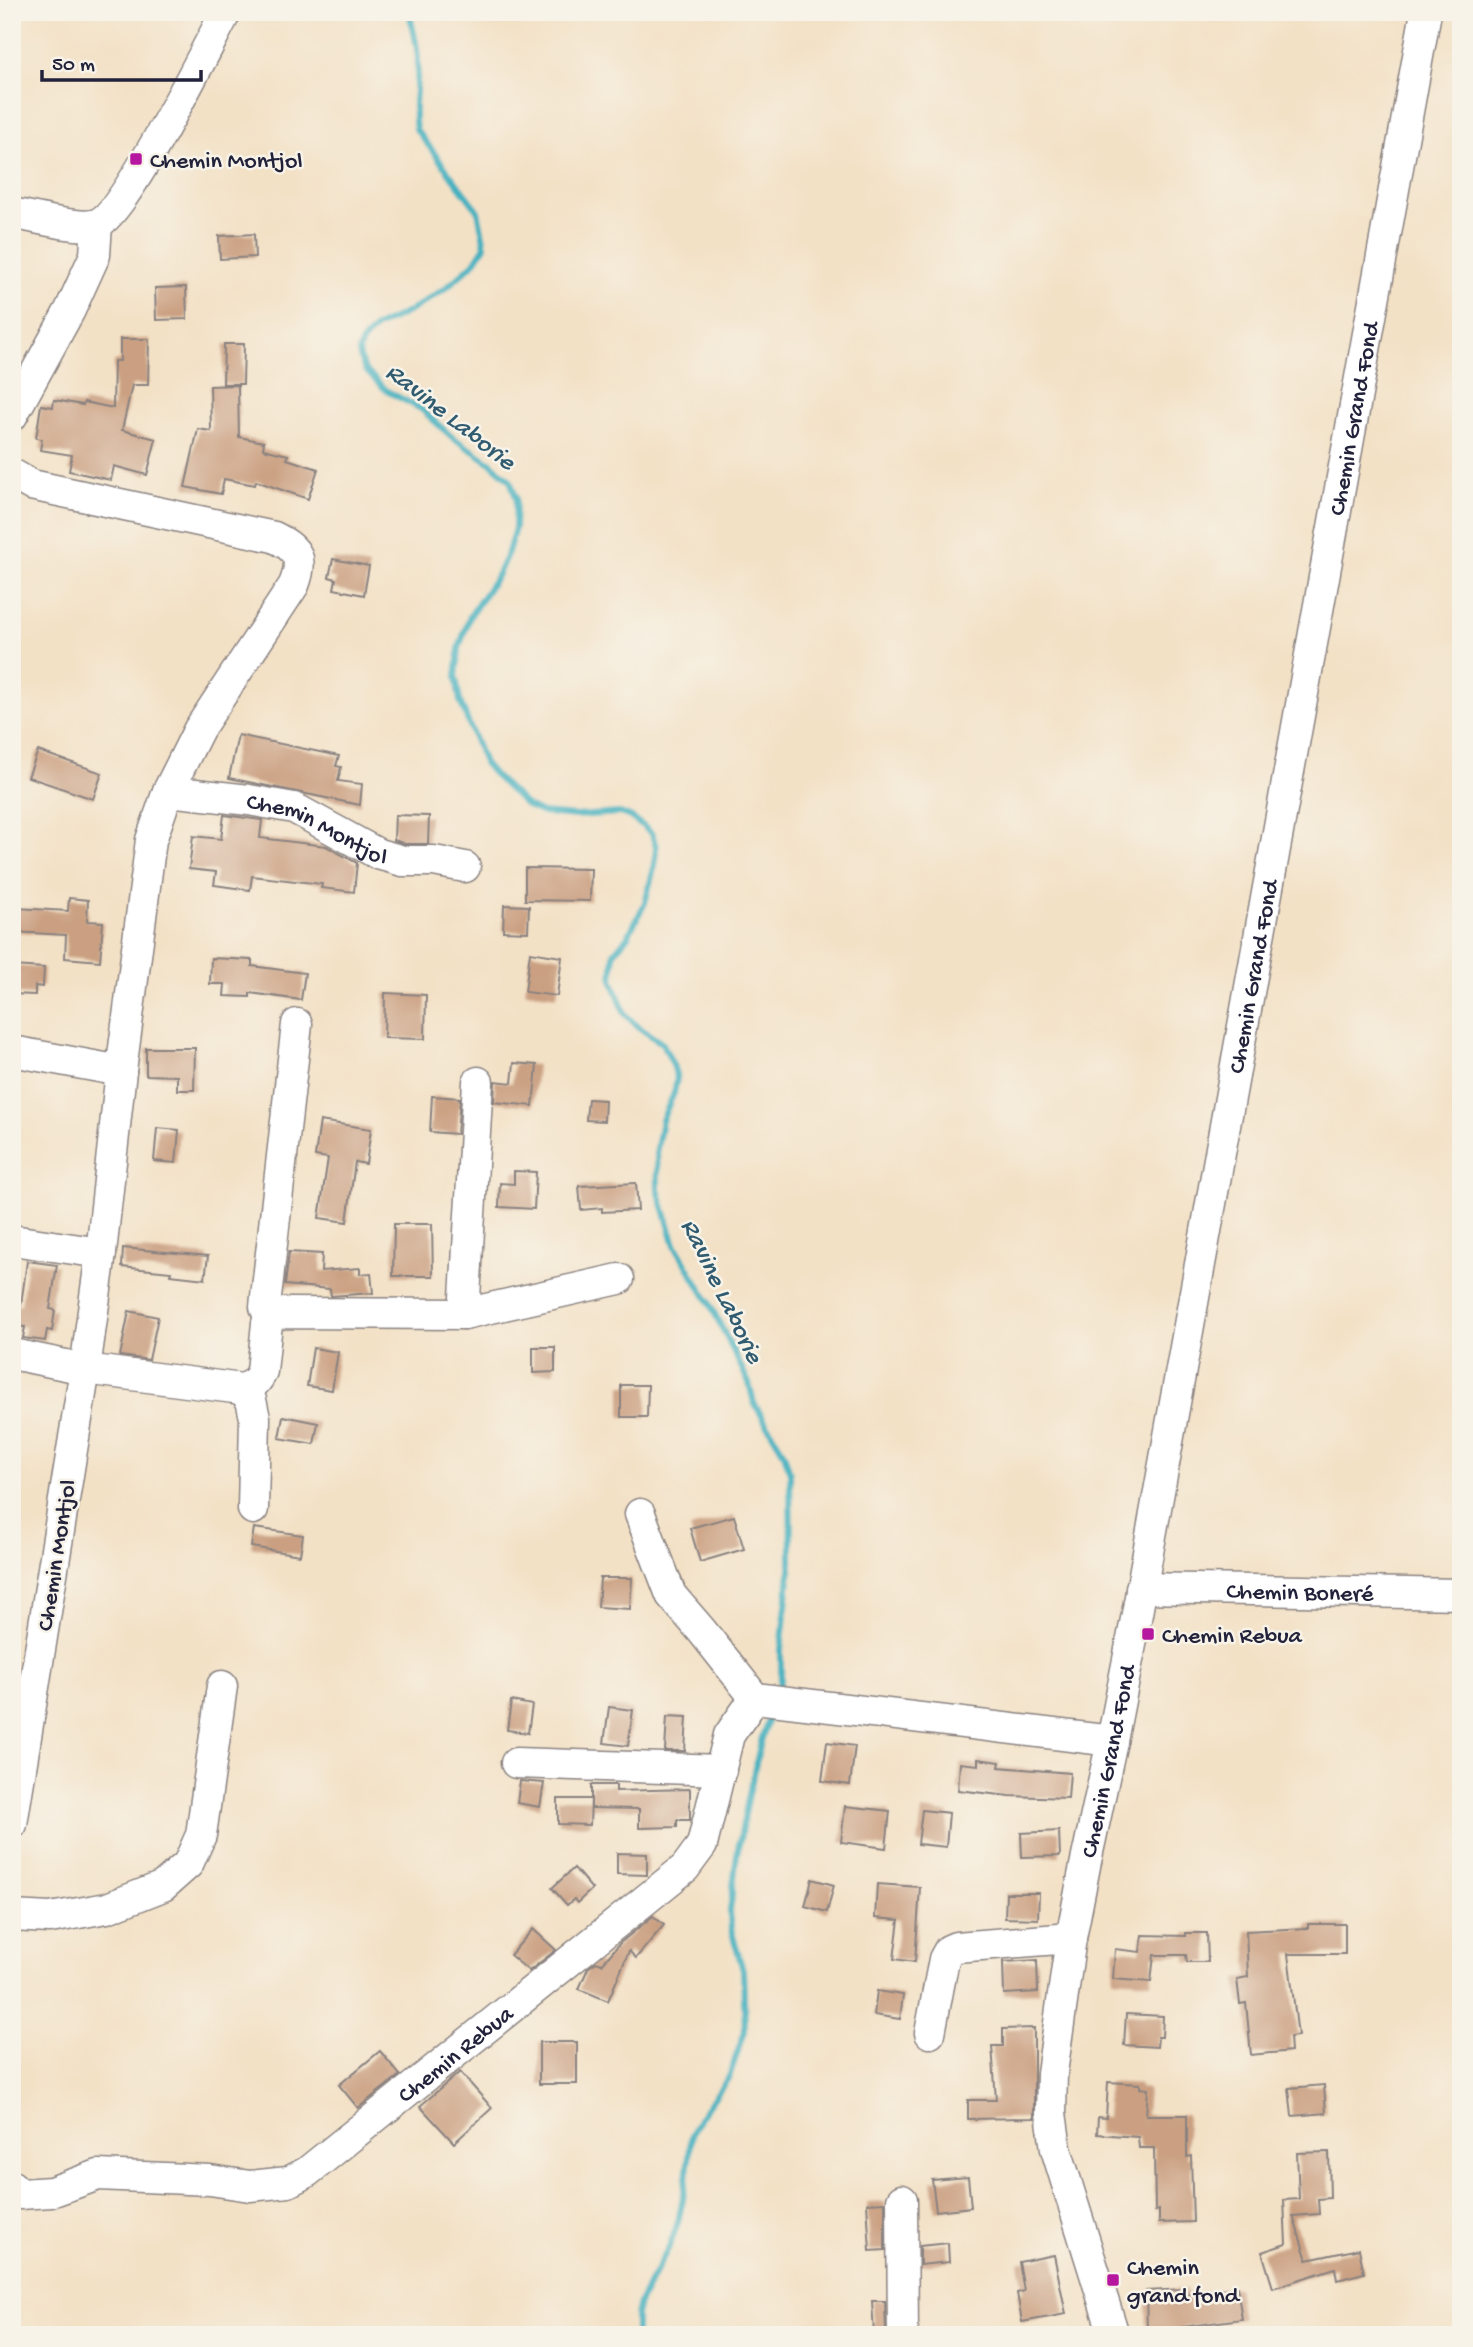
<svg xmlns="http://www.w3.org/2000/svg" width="1473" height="2347" viewBox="0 0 1473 2347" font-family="'Gochi Hand',sans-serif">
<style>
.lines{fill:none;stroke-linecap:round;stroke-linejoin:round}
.stream{stroke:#44b1c0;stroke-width:6}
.building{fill:#cba082}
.minor-casing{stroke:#8a8280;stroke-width:33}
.minor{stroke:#fff;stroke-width:30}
.poi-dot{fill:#b5179e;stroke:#f7f3e8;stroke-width:2.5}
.labels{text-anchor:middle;stroke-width:5;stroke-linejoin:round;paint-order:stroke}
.poi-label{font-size:24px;fill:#22223b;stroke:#f7f3e8;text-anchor:start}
.street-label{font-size:24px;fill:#22223b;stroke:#f7f3e8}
.water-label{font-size:26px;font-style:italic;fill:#305b70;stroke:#f7f3e8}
</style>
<rect width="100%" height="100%" fill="#f7f3e8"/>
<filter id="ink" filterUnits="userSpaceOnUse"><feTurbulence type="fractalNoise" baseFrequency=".0143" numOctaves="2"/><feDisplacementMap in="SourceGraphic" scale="14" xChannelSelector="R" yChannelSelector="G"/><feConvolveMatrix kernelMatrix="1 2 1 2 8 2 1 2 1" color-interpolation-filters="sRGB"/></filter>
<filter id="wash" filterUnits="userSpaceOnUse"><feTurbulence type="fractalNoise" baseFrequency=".00686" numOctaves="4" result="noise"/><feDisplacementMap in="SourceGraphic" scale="28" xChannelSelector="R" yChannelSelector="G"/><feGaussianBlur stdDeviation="1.57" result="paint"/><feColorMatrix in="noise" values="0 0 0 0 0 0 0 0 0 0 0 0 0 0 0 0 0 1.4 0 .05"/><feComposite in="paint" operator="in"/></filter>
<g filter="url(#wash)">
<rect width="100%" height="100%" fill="#f3e1c6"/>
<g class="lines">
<g class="stream">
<path d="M 409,12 C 413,29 418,45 418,62 C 418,85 412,107 416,129 L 478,211 L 485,246 L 474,263 L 446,288 L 410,311 L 376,327 L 362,342 L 359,350 L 360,358 L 365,370 L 387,391 L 421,409 L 452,437 L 491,463 L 510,480 L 516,498 L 515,528 L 508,552 L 498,574 L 470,616 L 459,648 L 456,677 L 460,701 L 484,763 L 495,776 L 527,806 L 543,813 L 576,816 L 620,813 L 630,817 L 643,826 L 652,834 L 656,847 L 655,864 L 645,903 L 628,936 L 614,953 L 612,979 L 625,1014 L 637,1026 L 663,1044 L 673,1065 L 677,1078 L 674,1093 L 662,1120 L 657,1148 L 658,1190 L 675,1245 L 710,1304 L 749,1383 L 754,1403 L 784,1453 L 790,1473 L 791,1561 L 781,1650 L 781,1678 L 777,1694"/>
<polyline points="636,2335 636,2316 639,2303 670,2245 678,2222 684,2194 692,2134 700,2117 729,2077 745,2031 743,1970 731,1929 730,1911 737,1854 749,1794 761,1741 772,1707"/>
</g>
</g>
<g id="blocks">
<g class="building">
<polygon points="254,234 255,257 220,259 219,236"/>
<polygon points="186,287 187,319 156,320 155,288"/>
<polygon points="120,339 149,339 148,385 132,385 122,430 156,439 147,475 114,466 111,480 69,471 72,455 40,450 42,439 36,438 41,405 53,407 54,400 83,405 84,402 113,408 114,361 120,361"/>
<polygon points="224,344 244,344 243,384 223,384"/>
<polygon points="238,385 239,437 264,442 263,449 288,455 287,459 318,469 308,499 256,481 255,485 224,479 221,494 185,487 198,429 211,431 210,386"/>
<polygon points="333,559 369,566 364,595 334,589 336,579 329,577"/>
<polygon points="238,735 339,756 336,766 341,767 338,781 362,784 360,805 229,778"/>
<polygon points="38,751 102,773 93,799 28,777"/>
<polygon points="224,815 262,820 260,838 326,846 357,863 354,892 321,888 322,884 252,876 250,890 214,885 216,872 189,869 193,836 221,839"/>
<polygon points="395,815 429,816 428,844 405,844 394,840"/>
<polygon points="525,868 591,869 590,901 525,900"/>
<polygon points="69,898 88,900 87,921 103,922 100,961 65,958 66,935 14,932 16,908 68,911"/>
<polygon points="504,905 529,906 528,932 503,931"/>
<polygon points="530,952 562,957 557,996 525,992"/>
<polygon points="211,958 252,960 252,966 305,973 301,1000 250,993 250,997 224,996 225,984 210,984"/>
<polygon points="12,966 44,968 43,987 35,986 35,995 12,994"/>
<polygon points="385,993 426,995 425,1039 384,1038"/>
<polygon points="146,1048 195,1048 194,1090 177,1090 177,1076 146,1075"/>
<polygon points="514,1063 537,1065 533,1106 494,1102 495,1081 512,1083"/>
<polygon points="432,1096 460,1098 457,1134 430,1132"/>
<polygon points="588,1099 605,1100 604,1121 586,1120"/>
<polygon points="320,1121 371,1129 366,1164 355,1162 347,1222 319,1218 328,1158 315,1156"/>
<polygon points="157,1128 179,1130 176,1163 154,1161"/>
<polygon points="514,1171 536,1172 534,1209 499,1207 500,1183 514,1184"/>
<polygon points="636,1183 638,1210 602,1212 602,1208 581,1210 579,1186"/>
<polygon points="394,1224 432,1224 433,1276 393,1276"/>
<polygon points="123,1248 208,1256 205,1279 170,1275 171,1272 122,1267"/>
<polygon points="289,1252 322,1254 321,1271 360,1268 360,1274 371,1273 373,1293 331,1296 330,1289 285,1285"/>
<polygon points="27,1261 57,1265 50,1309 55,1310 52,1331 47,1330 45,1341 23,1338 25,1327 12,1326 12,1303 21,1305"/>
<polygon points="129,1311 158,1317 149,1360 120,1356"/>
<polygon points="533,1347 555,1347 555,1372 533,1373"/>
<polygon points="313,1348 338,1352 332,1390 307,1386"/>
<polygon points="621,1385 648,1385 647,1417 621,1417"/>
<polygon points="283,1416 318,1423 314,1444 279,1438"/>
<polygon points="734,1516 744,1549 700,1562 690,1528"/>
<polygon points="254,1528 303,1535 300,1555 251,1547"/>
<polygon points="600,1578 632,1578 630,1609 598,1607"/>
<polygon points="511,1701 532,1705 528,1733 507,1730"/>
<polygon points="609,1707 633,1710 628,1746 604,1743"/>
<polygon points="667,1716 687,1717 685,1751 665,1751"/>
<polygon points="827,1742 855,1746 850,1785 822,1781"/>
<polygon points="978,1759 1000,1762 999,1767 1070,1773 1068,1798 1009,1796 958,1790 960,1763 978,1765"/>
<polygon points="520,1781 544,1783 540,1807 517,1803"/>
<polygon points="591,1785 616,1785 616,1791 690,1789 690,1820 677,1820 677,1827 639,1828 639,1809 591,1808"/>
<polygon points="558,1799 591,1799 590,1825 558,1824"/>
<polygon points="845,1806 890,1811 886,1848 841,1842"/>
<polygon points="922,1810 949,1813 946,1847 918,1844"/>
<polygon points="1059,1831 1060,1856 1022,1857 1021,1833"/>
<polygon points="617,1853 647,1854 647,1875 617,1874"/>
<polygon points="574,1868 592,1889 577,1903 574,1899 567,1905 552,1888"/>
<polygon points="812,1879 834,1885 827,1912 805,1906"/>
<polygon points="877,1884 920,1887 915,1962 894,1959 899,1920 875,1918"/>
<polygon points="1006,1893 1039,1893 1038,1919 1005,1918"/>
<polygon points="653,1916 664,1925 636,1958 629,1951 608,2001 579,1989 588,1968 596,1962 602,1964 620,1943"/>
<polygon points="1308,1924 1345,1924 1345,1954 1288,1954 1298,2036 1290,2037 1291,2051 1251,2055 1246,2003 1240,2004 1237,1979 1248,1977 1246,1931 1308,1928"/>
<polygon points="533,1929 556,1950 529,1971 510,1955"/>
<polygon points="1186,1933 1207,1933 1208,1962 1187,1962 1186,1955 1154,1955 1151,1982 1113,1979 1115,1949 1140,1952 1142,1935 1186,1936"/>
<polygon points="1037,1960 1038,1992 1004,1994 1003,1962"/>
<polygon points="877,1991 903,1995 900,2019 874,2015"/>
<polygon points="1126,2014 1163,2016 1162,2037 1158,2037 1157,2047 1124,2045"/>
<polygon points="1034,2028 1034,2118 968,2119 968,2100 996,2100 992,2046 1003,2046 1003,2029"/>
<rect x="539" y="2042" width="38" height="42"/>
<polygon points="380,2051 400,2075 358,2108 339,2085"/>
<polygon points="460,2072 492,2108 454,2143 420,2106"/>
<polygon points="1108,2082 1140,2084 1140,2088 1148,2089 1146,2115 1187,2115 1187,2157 1191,2156 1193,2222 1159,2223 1159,2210 1155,2211 1154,2148 1139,2148 1138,2137 1097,2134 1098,2117 1106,2118"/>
<polygon points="1324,2085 1326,2113 1292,2116 1289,2088"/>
<polygon points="1329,2152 1330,2198 1318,2199 1319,2214 1293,2216 1307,2260 1359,2249 1364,2273 1337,2280 1335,2268 1273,2288 1262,2252 1286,2244 1284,2200 1299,2199 1297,2153"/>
<polygon points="968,2177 971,2207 936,2211 932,2180"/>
<polygon points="885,2202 885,2250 870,2251 867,2203"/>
<polygon points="948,2243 949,2262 920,2265 920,2246"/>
<polygon points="1054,2255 1066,2314 1022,2322 1017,2293 1024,2291 1019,2262"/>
<polygon points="1237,2287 1242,2319 1182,2327 1183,2330 1147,2332 1146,2291 1186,2289 1186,2294"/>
<polygon points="872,2301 885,2301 886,2335 874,2335"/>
</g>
</g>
</g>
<g filter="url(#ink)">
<use href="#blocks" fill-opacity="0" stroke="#8a8280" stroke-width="2"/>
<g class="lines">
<defs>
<g id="minor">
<path d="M 12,213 C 32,217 80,230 97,224 C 125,213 207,47 226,12"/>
<polyline points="12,416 70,310 95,255 97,224"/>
<path d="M 12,474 L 31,485 L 274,537 C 299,549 304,559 294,585 L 199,729 L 168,791 L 151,840 L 121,1071 L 101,1253 L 85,1369 L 12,1824"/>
<path id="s1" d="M 168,791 L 249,800 L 294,808 L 378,854 L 403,861 L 434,861 L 465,867"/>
<polyline points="12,1051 121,1071"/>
<polyline points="12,1240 101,1253"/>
<polyline points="464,1314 478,1082"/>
<polyline points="270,1318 265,1307 266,1297 297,1024"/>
<path d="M 12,1354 L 85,1369 L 242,1389 C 253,1386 258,1381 262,1371 L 267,1323 L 275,1315 L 285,1313 L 464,1314 L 619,1279"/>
<polyline points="242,1389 251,1400 255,1418 253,1509"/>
<polyline points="640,1514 671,1595 702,1631 755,1698"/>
<path id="s2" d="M 1141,1588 L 1461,1594"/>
<polyline points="516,1763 721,1770"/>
<polyline points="12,1916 50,1918 107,1908 163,1886 188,1864 201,1835 222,1686"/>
<polyline points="930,2033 944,1959 949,1950 956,1947 1071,1938"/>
<path id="s3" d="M 12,2186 L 20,2194 L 51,2192 L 98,2175 L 210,2180 L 250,2186 L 288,2182 L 307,2172 L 685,1868 L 702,1845 L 729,1735 L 755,1698 L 1112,1741"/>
<polyline points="902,2200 903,2335"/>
<path id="s4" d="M 1114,2335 L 1056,2149 L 1051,2113 L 1052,2073 L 1071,1938 L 1085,1866 L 1112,1741 L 1136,1619 L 1426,12"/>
</g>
</defs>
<use href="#minor" class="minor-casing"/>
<use href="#minor" class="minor"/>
</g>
</g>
<g class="poi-dot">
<rect x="129" y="152" width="14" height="14" rx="3.5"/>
<rect x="1141" y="1627" width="14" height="14" rx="3.5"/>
<rect x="1106" y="2273" width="14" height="14" rx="3.5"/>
</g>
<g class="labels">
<g class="poi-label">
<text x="150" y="167">Chemin Montjol</text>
<text x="1162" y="1642">Chemin Rebua</text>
<text x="1127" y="2274">Chemin<tspan x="1127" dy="28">grand fond</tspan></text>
</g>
<g class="street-label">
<text dy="8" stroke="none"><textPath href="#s4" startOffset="1953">Chemin Grand Fond</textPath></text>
<text dy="8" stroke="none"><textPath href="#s1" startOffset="156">Chemin Montjol</textPath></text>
<text dy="8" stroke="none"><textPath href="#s4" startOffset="1386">Chemin Grand Fond</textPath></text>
<text transform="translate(55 1555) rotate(-81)" y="8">Chemin Montjol</text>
<text dy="8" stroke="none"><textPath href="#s2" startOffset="159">Chemin Boneré</textPath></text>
<text dy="8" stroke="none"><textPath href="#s4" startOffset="588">Chemin Grand Fond</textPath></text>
<text dy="8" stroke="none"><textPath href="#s3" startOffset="494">Chemin Rebua</textPath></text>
</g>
<g class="water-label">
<text transform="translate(452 415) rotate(38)" y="9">Ravine Laborie</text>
<text transform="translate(724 1290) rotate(64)" y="9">Ravine Laborie</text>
</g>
</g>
<rect width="1473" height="2347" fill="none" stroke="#f7f3e8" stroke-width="42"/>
<path d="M42 70v10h159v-10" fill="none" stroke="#22223b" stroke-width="3.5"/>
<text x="52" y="70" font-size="21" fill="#22223b" stroke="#f7f3e8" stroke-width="5" paint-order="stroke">50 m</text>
</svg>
